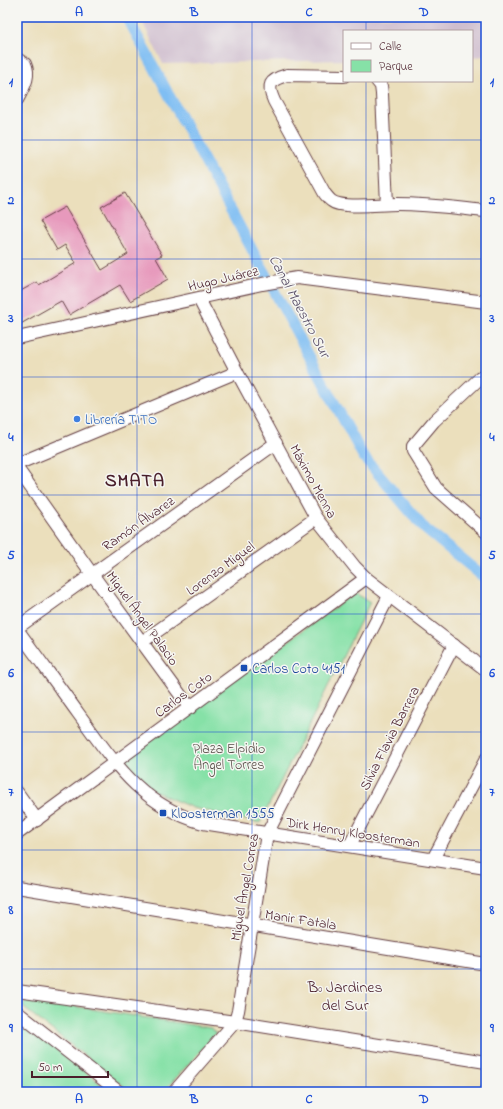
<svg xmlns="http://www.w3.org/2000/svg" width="503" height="1109" viewBox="0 0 503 1109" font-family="'Indie Flower',sans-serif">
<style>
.industrial{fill:#cfbdce}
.green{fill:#86e1a7;stroke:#688069}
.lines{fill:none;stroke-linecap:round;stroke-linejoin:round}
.canal{stroke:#7fbef3;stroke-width:11}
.building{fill:#e799bc}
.minor-casing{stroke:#623c41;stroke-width:14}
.minor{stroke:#fff;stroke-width:12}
.grid{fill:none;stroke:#1d4ed8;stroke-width:1;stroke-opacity:0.55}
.shop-dot{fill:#3f7fe0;stroke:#f6f6f2;stroke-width:1.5}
.transit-dot{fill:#1a4fb4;stroke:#f6f6f2;stroke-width:1.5}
.labels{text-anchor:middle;stroke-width:3;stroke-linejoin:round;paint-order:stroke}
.street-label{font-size:14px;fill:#4a1f2b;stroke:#f6f6f2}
.shop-label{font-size:14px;fill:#366cbe;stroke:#f6f6f2;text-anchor:start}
.transit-label{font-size:14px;fill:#164399;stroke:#f6f6f2;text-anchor:start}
.park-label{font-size:14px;fill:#59504a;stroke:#f6f6f2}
.water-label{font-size:15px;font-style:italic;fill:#5a4f67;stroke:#f6f6f2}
.quarter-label{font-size:16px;fill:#4a1f2b;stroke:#f6f6f2}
.district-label{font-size:18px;font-weight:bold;letter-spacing:1px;fill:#4a1f2b;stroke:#f6f6f2}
.neatline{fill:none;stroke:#1d4ed8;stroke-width:1.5}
.grid-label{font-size:13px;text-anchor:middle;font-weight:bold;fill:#1d4ed8}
</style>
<rect width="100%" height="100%" fill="#f6f6f2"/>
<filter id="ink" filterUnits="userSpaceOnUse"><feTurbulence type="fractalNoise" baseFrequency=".025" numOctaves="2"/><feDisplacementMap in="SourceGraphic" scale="8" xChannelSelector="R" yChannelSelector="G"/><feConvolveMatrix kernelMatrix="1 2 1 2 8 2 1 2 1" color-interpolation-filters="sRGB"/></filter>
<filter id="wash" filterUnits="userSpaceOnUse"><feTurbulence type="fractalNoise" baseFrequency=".012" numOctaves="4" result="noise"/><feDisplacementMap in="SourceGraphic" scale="16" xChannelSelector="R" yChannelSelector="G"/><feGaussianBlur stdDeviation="0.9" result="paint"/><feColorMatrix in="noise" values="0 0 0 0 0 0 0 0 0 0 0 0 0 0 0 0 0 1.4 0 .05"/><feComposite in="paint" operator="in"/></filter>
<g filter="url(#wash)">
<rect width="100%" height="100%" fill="#ebdfbc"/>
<polygon class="industrial" points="140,17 486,17 486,56 472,57 472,31 344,31 344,60 163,64"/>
<g class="green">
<polygon points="355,593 370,602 260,823 193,808 149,789 123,760"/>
<polygon points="28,999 211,1028 216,1034 163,1092 131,1092 24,1008 23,1004"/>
<polygon points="17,1018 111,1092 17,1092"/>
</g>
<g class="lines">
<polyline class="canal" points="127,17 363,456 424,528 486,579"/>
</g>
<g id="blocks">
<polygon class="building" points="125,193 162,255 156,258 168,279 130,301 120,285 69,315 61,301 17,326 17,293 37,282 39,285 76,263 65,245 57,250 40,221 65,207 102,270 128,254 101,207"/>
</g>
</g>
<g filter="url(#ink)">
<use href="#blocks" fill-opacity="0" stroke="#623c41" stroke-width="1"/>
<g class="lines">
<defs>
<g id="minor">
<path d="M 17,59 L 25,64 C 31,77 23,88 17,100"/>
<path d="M 344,76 L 287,75 C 269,80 267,85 274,101 L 325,194 C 329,199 332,203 339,204 C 355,208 380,204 397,204 C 427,204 456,208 486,211"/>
<polyline points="377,81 381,86 382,94 387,204"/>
<polyline points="199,299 237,372 316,518 355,567 366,578 486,670"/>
<polyline points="17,338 262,284 297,278 486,302"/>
<polyline points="486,375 480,378 434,421 413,446 413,451 436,488 486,532"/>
<polyline points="17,464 237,372"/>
<polyline points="17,468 92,574 190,708"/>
<polyline points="17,628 276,443"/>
<path d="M 17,629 C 37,657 58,685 78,713 C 114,762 140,805 203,823 L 486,868"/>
<polyline points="142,642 316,518"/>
<polyline points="17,792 37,820"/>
<polyline points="17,834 366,578"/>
<polyline points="350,845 454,645"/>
<polyline points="433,859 486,759"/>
<polyline points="17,887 486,964"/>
<polyline points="17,991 235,1022 486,1062"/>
<polyline points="17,1012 119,1092"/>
<polyline points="174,1092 235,1022 238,1011 267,834 389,596"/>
<polyline points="486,1092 486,1091"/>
</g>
</defs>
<use href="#minor" class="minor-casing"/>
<use href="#minor" class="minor"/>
</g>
</g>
<path class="grid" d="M 137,17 L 137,1092M 252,17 L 252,1092M 366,17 L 366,31M 366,81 L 366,1092M 17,140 L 486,140M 17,259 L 486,259M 17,377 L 486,377M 17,495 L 486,495M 17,614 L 486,614M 17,732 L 486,732M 17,850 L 486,850M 17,969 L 486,969"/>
<circle class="shop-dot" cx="77" cy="419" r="4"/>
<g class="transit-dot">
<rect x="240" y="664" width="8" height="8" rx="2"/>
<rect x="159" y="809" width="8" height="8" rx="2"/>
</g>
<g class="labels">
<g class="street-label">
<text transform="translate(223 278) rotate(-13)" y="5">Hugo Juárez</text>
<text transform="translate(314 481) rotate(61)" y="5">Máximo Menna</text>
<text transform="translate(138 523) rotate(-35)" y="5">Ramón Álvarez</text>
<text transform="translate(220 568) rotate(-36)" y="5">Lorenzo Miguel</text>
<text transform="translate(143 618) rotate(54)" y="5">Miguel Ángel Palacio</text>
<text transform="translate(183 694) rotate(-36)" y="5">Carlos Coto</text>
<text transform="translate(389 738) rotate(-63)" y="5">Silvia Flavia Barrera</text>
<text transform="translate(353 832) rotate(9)" y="5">Dirk Henry Kloosterman</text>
<text transform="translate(244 887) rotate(-80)" y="5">Miguel Ángel Correa</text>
<text transform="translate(301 919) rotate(9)" y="5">Manir Fatala</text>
</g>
<g class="shop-label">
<text x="85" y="424">Librería TITO</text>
</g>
<g class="transit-label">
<text x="252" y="673">Carlos Coto 4151</text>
<text x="171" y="818">Kloosterman 1555</text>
</g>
<g class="park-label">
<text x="229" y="753">Plaza Elpidio<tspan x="229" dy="16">Ángel Torres</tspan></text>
</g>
<g class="water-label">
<text transform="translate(300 306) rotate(62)" y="5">Canal Maestro Sur</text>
</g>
<g class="quarter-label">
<text x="345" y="992">Bº Jardines<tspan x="345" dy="18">del Sur</tspan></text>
</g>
<g class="district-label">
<text x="135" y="486">SMATA</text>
</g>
</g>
<rect width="503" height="1109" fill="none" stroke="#f6f6f2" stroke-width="44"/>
<rect x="343" y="30" width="130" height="52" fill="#f6f6f2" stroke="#b1a0a2"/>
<rect x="351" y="43" width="20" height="6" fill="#ffffff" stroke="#b1a0a2"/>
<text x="379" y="50" font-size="12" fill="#4a1f2b">Calle</text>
<rect x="351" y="60" width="20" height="12" fill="#86e1a7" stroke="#b1a0a2"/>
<text x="379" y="70" font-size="12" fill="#4a1f2b">Parque</text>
<path d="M32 1071v6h76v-6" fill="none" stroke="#4a1f2b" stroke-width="2"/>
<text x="38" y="1071" font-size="12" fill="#4a1f2b" stroke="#f6f6f2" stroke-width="3" paint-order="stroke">50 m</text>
<rect x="22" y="22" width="459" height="1065" class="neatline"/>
<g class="grid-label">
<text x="79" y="16">A</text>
<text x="194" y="16">B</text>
<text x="309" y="16">C</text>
<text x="424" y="16">D</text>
<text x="11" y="86">1</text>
<text x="492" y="86">1</text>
<text x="11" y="204">2</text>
<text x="492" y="204">2</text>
<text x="11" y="322">3</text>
<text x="492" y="322">3</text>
<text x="11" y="441">4</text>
<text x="492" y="441">4</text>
<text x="11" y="559">5</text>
<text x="492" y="559">5</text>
<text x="11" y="677">6</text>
<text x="492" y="677">6</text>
<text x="11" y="796">7</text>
<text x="492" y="796">7</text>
<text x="11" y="914">8</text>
<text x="492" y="914">8</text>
<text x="11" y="1032">9</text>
<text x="492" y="1032">9</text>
<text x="79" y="1103">A</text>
<text x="194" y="1103">B</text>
<text x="309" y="1103">C</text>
<text x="424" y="1103">D</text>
</g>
</svg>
